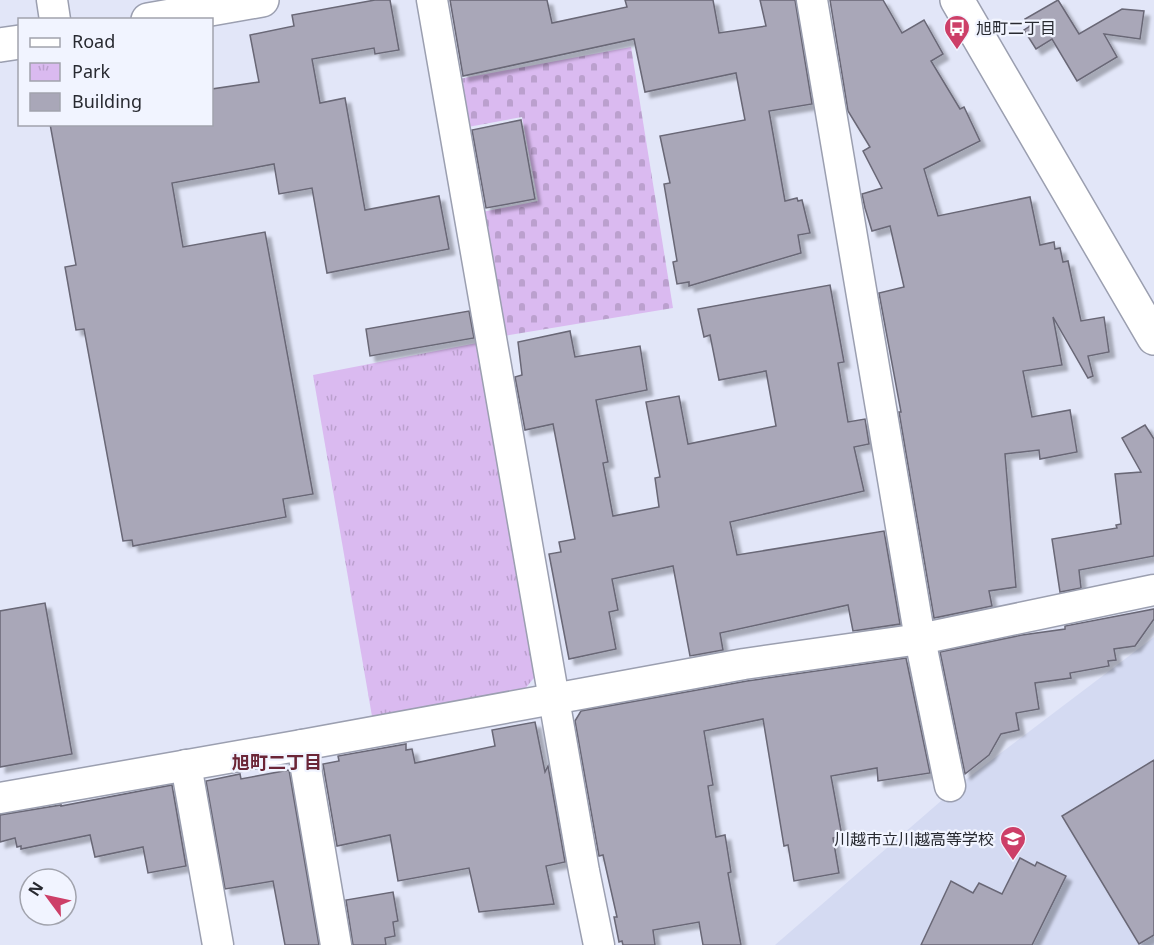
<svg xmlns="http://www.w3.org/2000/svg" width="1154" height="945" viewBox="0 0 1154 945" font-family="'Noto Sans','Noto Sans JP',sans-serif">
<style>
.built{fill:#d4daf2}
.cemetery{fill:url(#cemetery-stones)}
.park{fill:url(#park-tufts)}
.building{fill:#a9a7b8;stroke:#696776;stroke-width:1.5;filter:url(#shadow)}
.lines{fill:none;stroke-linecap:round;stroke-linejoin:round}
.street-casing{stroke:#9b9fb0;stroke-width:33}
.secondary-casing{stroke:#9b9fb0;stroke-width:36}
.street{stroke:#fff;stroke-width:30}
.secondary{stroke:#fff;stroke-width:33}
.labels{text-anchor:middle;stroke-width:4.5;stroke-linejoin:round;paint-order:stroke}
.poi-label{font-size:16px;fill:#282a31;stroke:#f1f4ff;text-anchor:start}
.neighbourhood-label{font-size:18px;font-weight:bold;fill:#6b2537;stroke:#f1f4ff}
</style>
<defs>
<pattern id="cemetery-stones" width="16" height="16" patternUnits="userSpaceOnUse" patternTransform="scale(1.5)"><rect width="16" height="16" fill="#dabaf0"/><path d="M2 7V4a2 2 0 0 1 4 0v3zM10 15v-3a2 2 0 0 1 4 0v3z" fill="#bba0ce"/></pattern>
<pattern id="park-tufts" width="24" height="20" patternUnits="userSpaceOnUse" patternTransform="scale(1.5)"><rect width="24" height="20" fill="#dabaf0"/><path d="M3 7l-1-3M5 7V3M7 7l1-3M15 17l-1-3M17 17v-4M19 17l1-3" fill="none" stroke="#bba0ce"/></pattern>
<filter id="shadow"><feDropShadow dx="5.5" dy="5.5" stdDeviation="1.5" flood-color="#0004"/></filter>
</defs>
<rect width="100%" height="100%" fill="#e2e6f8"/>
<polygon class="built" points="1154,637 1154,945 775,945 964,781"/>
<polygon class="cemetery" points="631,47 673,308 504,336 482,212 538,201 522,117 468,127 459,79"/>
<polygon class="park" points="477,343 538,673 524,690 373,722 313,375"/>
<g class="building">
<polygon points="375,0 390,0 399,50 375,54 374,48 312,59 320,103 345,98 365,210 439,196 449,249 327,273 312,188 279,194 274,164 172,183 183,247 265,232 313,494 283,499 286,517 133,546 132,540 123,541 84,329 76,330 65,267 76,265 50,124 212,124 212,89 259,82 250,35 294,26 292,15"/>
<polygon points="450,0 547,0 552,23 627,7 625,0 713,0 719,33 766,26 760,0 795,0 812,104 769,111 785,201 797,198 798,201 802,200 810,233 798,235 801,253 689,286 689,282 677,284 673,262 677,261 664,184 670,183 660,136 745,120 736,73 645,92 634,39 463,76"/>
<polygon points="830,0 883,0 902,33 924,20 943,54 931,61 960,109 964,107 980,141 924,169 938,216 1030,197 1040,245 1054,242 1055,249 1060,248 1063,262 1068,261 1081,321 1104,317 1109,352 1088,356 1093,376 1088,378 1053,317 1062,365 1023,371 1032,417 1070,410 1077,452 1040,459 1039,450 1005,454 1016,587 989,591 992,606 934,618 899,412 901,412 879,293 904,287 890,226 872,231 865,208 862,194 882,188 863,151 870,147 848,111"/>
<polygon points="1058,0 1079,34 1122,9 1144,11 1140,39 1104,34 1117,57 1077,81 1052,39 1036,49 1024,30 1030,26 1025,19"/>
<polygon points="521,120 535,199 486,208 472,130"/>
<polygon points="830,285 844,362 838,363 848,422 865,419 869,444 854,447 864,491 730,522 737,555 884,531 900,624 853,631 848,605 720,633 723,650 690,656 673,566 612,579 618,610 609,612 616,649 569,659 549,554 561,552 559,542 575,539 553,424 525,430 515,377 522,375 518,342 570,331 575,357 640,346 647,390 596,400 608,462 603,463 613,516 659,507 655,478 660,477 646,402 679,396 688,444 776,426 766,371 719,380 710,335 704,337 698,309"/>
<polygon points="469,311 474,338 370,356 366,329"/>
<polygon points="1145,425 1154,439 1154,556 1079,570 1081,588 1060,592 1052,539 1117,528 1116,525 1121,524 1115,474 1141,472 1122,438"/>
<polygon points="45,603 72,754 0,767 0,611"/>
<polygon points="1154,609 1154,619 1135,646 1114,649 1116,660 1108,661 1109,666 1070,673 1071,678 1035,683 1039,709 1016,713 1019,730 1001,734 989,755 965,774 940,652 1022,635 1065,629 1065,626"/>
<polygon points="906,658 930,773 878,781 877,768 831,776 842,836 833,838 839,873 794,881 788,845 784,846 763,719 704,731 713,785 708,786 716,837 725,835 731,872 728,873 741,945 703,945 699,922 653,930 655,945 623,945 622,941 619,942 614,917 617,917 603,855 599,856 575,721 581,711 747,681"/>
<polygon points="535,722 545,772 548,766 565,862 546,866 554,904 479,912 469,868 398,881 390,835 337,846 323,764 339,761 338,756 406,744 406,750 412,749 415,763 495,746 492,730"/>
<polygon points="1154,760 1154,935 1139,944 1062,816"/>
<polygon points="289,770 319,945 285,945 273,881 225,889 206,781 240,774 241,779"/>
<polygon points="172,785 186,866 148,873 143,847 95,857 90,835 21,849 21,846 17,847 15,838 0,842 0,815 61,805 61,806"/>
<polygon points="1020,858 1035,866 1037,862 1066,876 1032,945 921,945 951,881 973,893 979,883 1002,894"/>
<polygon points="393,892 398,921 393,922 395,936 385,938 386,945 353,945 346,900"/>
</g>
<g class="lines">
<defs>
<g id="street">
<polyline points="52,0 55,20"/>
<polyline points="432,0 584,871 599,945"/>
<polyline points="812,0 920,639 950,786"/>
<polyline points="302,745 336,945"/>
<polyline points="186,765 218,945"/>
<polyline points="0,798 302,745 744,664 920,639 1154,590"/>
</g>
<g id="secondary">
<polyline points="957,0 1154,338"/>
<polyline points="148,20 262,0"/>
<polyline points="0,45 20,42"/>
</g>
</defs>
<use href="#street" class="street-casing"/>
<use href="#secondary" class="secondary-casing"/>
<use href="#street" class="street"/>
<use href="#secondary" class="secondary"/>
</g>
<defs>
<symbol id="bus-pin" viewBox="-11 -11 22 30"><path d="M0 17L-7.5 6A9.5 9.5 0 1 1 7.5 6Z" fill="#cd3f68" stroke="#f1f4ff"/><path d="M-5-6H5V4H4V6H2V4H-2V6H-4V4H-5ZM-3.5-4V0h7V-4ZM-3.5 1.2v1.5H-2V1.2ZM2 1.2v1.5H3.5V1.2Z" fill="#fff"/></symbol>
<symbol id="school-pin" viewBox="-11 -11 22 30"><path d="M0 17L-7.5 6A9.5 9.5 0 1 1 7.5 6Z" fill="#cd3f68" stroke="#f1f4ff"/><path d="M0-5L7-2L0 1L-7-2ZM-4 1L0 2.5L4 1V4Q0 6-4 4Z" fill="#fff"/></symbol>
</defs>
<g fill-rule="evenodd">
<use href="#bus-pin" x="942" y="13" width="30" height="40"/>
<use href="#school-pin" x="998" y="824" width="30" height="40"/>
</g>
<g class="labels">
<g class="poi-label">
<text x="976" y="34">旭町二丁目</text>
<text x="994" y="845" text-anchor="end">川越市立川越高等学校</text>
</g>
<g class="neighbourhood-label">
<text x="277" y="769">旭町二丁目</text>
</g>
</g>
<rect x="18" y="18" width="195" height="108" fill="#f1f4ff" stroke="#a1a3ad" stroke-width="1.5"/>
<rect x="30" y="38" width="30" height="9" fill="#ffffff" stroke="#a1a3ad" stroke-width="1.5"/>
<text x="72" y="48" font-size="18" fill="#282a31">Road</text>
<rect x="30" y="63" width="30" height="18" fill="url(#park-tufts)" stroke="#a1a3ad" stroke-width="1.5"/>
<text x="72" y="78" font-size="18" fill="#282a31">Park</text>
<rect x="30" y="93" width="30" height="18" fill="#a9a7b8" stroke="#a1a3ad" stroke-width="1.5"/>
<text x="72" y="108" font-size="18" fill="#282a31">Building</text>
<g transform="translate(48 897) rotate(303)"><circle r="28" fill="#f1f4ff" stroke="#a1a3ad" stroke-width="1.5"/>
<path d="M0-4.5L10 22L0 15L-10 22Z" fill="#cd3f68"/>
<text y="-9" font-size="16" font-weight="bold" text-anchor="middle" fill="#282a31">N</text>
</g>
</svg>
